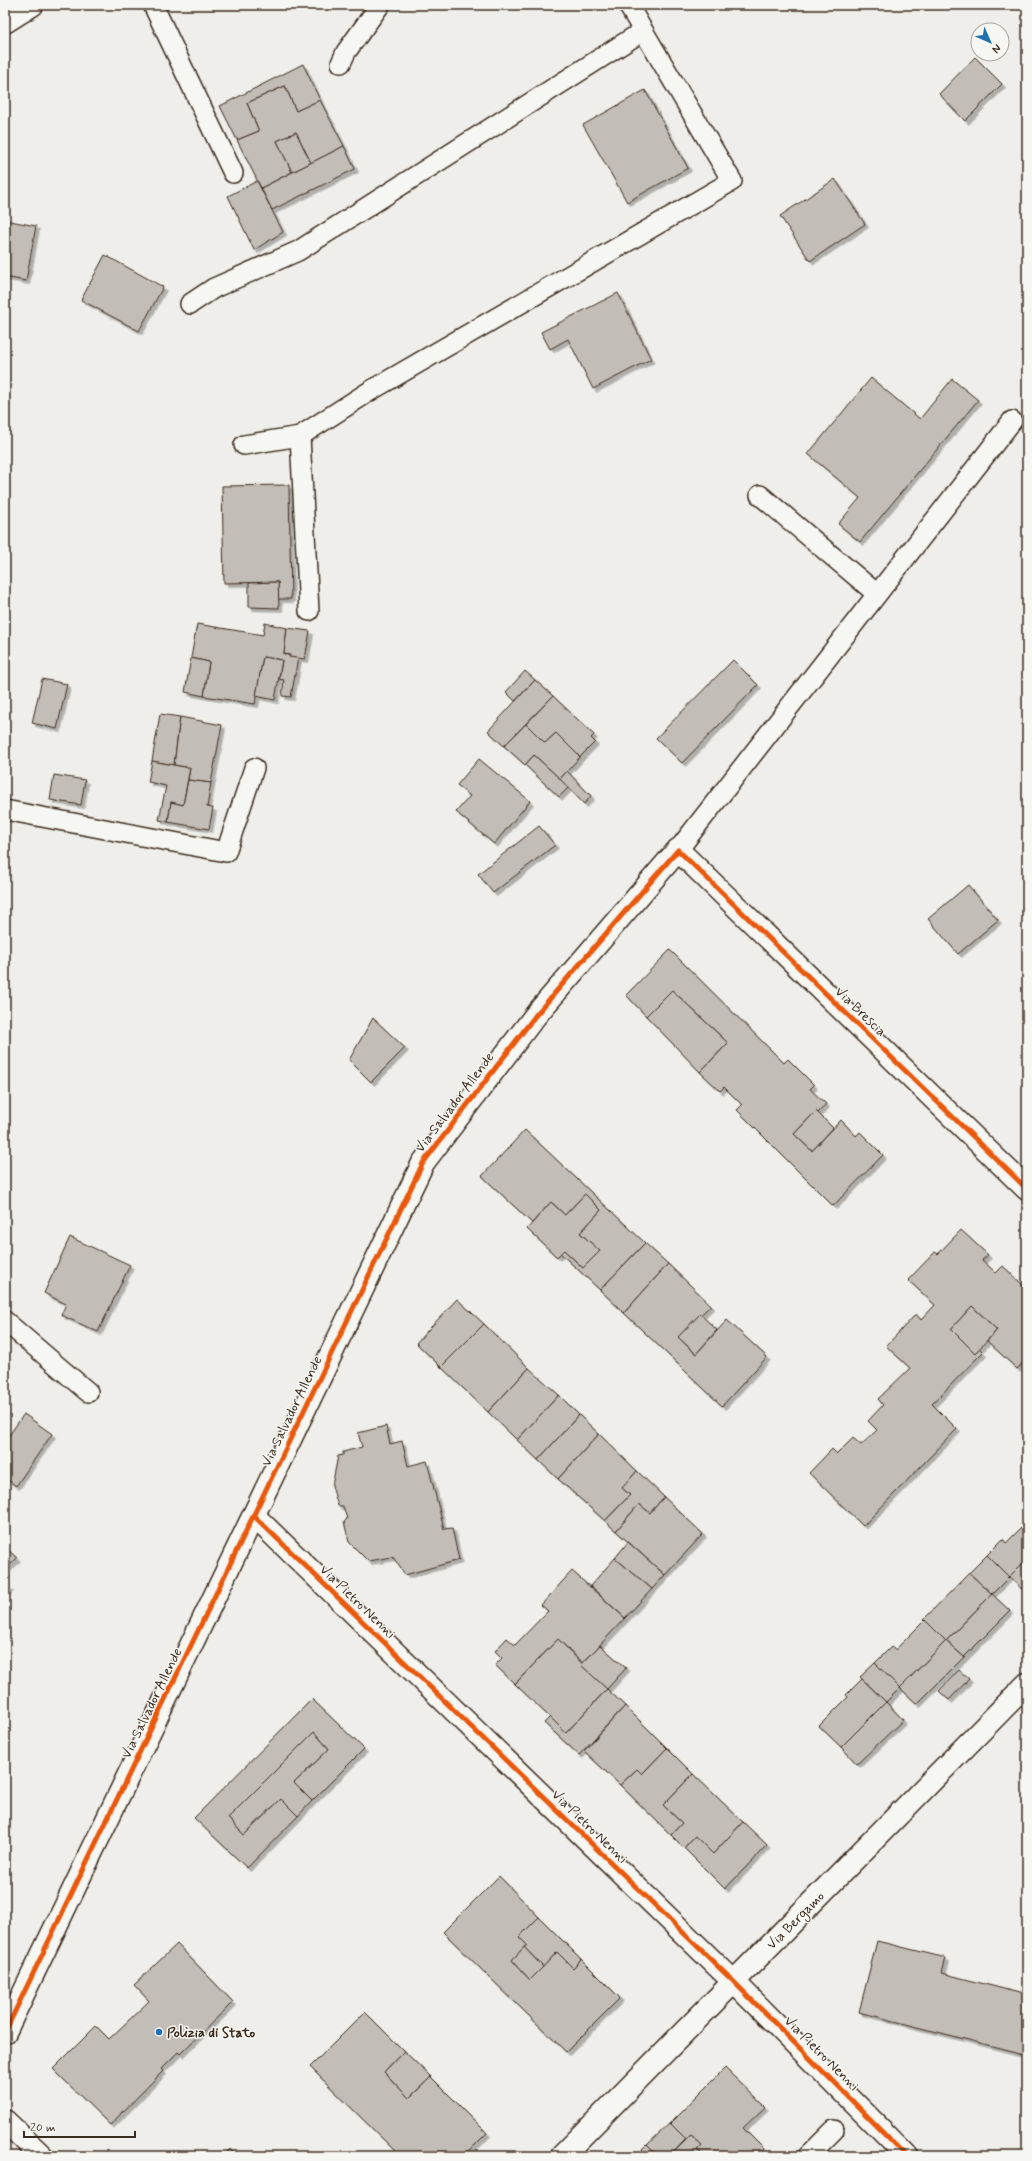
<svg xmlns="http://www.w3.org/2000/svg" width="1032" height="2161" viewBox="0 0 1032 2161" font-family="Mynerve,sans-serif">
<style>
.building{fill:#c2bdb7;stroke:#3b2a1e;filter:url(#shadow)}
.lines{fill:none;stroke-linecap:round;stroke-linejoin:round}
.service-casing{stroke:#3b2a1e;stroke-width:22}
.minor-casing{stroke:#3b2a1e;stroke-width:25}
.service{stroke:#f6f6f2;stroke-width:19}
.minor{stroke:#f6f6f2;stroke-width:22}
.cycleway-casing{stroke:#f6f6f2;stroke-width:8}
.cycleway{stroke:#e8590c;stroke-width:5}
.poi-dot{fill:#1f6fb2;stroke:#f6f6f2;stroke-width:1.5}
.labels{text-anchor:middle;stroke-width:3;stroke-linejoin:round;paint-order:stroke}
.street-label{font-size:14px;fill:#3b2a1e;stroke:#f6f6f2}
.poi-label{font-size:14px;font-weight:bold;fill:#3b2a1e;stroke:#f6f6f2;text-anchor:start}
</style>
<defs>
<filter id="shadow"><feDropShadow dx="3.5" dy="3.5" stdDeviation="0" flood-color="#0004"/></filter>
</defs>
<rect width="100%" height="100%" fill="#efeeea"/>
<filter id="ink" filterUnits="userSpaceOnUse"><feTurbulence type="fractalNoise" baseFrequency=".025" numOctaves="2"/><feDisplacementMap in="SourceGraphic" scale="8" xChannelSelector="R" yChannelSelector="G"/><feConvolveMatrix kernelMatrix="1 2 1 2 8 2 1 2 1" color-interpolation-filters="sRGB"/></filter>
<g filter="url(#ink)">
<g class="building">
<polygon points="975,57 1002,84 965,121 939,94"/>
<polygon points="303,64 320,100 296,111 285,86 247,103 259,131 237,140 220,106"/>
<polygon points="285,86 296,111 320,100 344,146 311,163 296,132 277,141 292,172 261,188 237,140 259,131 247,103"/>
<polygon points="645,90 688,168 627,202 583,125"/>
<polygon points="296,132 311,163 292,172 277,141"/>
<polygon points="344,146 355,169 272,210 261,188"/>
<polygon points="835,179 865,224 810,261 780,216"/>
<polygon points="257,181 283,232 254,250 228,196"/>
<polygon points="5,220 36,226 26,281 5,277"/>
<polygon points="105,255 163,287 139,331 81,300"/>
<polygon points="618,293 651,359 593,389 568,339 550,349 541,332"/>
<polygon points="871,378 920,419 952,379 978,400 860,542 838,524 860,498 808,454"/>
<polygon points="289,485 291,599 278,599 278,582 224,583 222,486"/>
<polygon points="278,582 279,608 249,607 249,583"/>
<polygon points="265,623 287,628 284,654 298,658 291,697 282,696 284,680 279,679 282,660 263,657 255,704 204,696 209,662 191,658 197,624 263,635"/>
<polygon points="287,628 310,631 305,659 289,657 290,655 284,654"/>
<polygon points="263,657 282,660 275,700 256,696"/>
<polygon points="191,658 209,662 204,696 185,692"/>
<polygon points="733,660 758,685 682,763 656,738"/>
<polygon points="525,671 535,680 515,701 506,692"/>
<polygon points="42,679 67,684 57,729 32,723"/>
<polygon points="535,680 553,696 504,746 488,731"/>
<polygon points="553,696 594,735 591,738 595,742 580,757 556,733 545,743 526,724"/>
<polygon points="160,714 180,717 174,765 152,761"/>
<polygon points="180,717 222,725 211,783 188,780 190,768 174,765"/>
<polygon points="526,724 545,743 556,733 580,757 560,779 534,755 525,765 504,746"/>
<polygon points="534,755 569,787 559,797 525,765"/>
<polygon points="479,759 530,801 494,844 456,812 470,796 457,785"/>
<polygon points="152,761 190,768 183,805 171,802 168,822 159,820 166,786 148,782"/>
<polygon points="567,771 591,796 584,804 560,779"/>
<polygon points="54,775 85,780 81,805 50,800"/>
<polygon points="188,780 211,783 207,807 213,808 209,829 168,822 171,802 183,805"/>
<polygon points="539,826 555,845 493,893 478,874"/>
<polygon points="968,885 998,920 958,954 928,919"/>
<polygon points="670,950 784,1063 788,1059 814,1085 810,1089 826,1104 818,1113 816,1111 794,1134 812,1151 841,1120 856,1136 860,1132 883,1155 833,1206 737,1110 742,1105 724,1087 720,1091 700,1072 728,1043 672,990 646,1016 626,995"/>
<polygon points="672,990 728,1043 700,1072 646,1016"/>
<polygon points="373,1018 405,1048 371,1082 349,1060"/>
<polygon points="816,1111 833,1128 812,1151 794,1134"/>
<polygon points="525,1130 645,1243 600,1290 560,1253 564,1250 583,1268 600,1251 580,1233 601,1210 585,1194 565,1215 551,1202 532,1223 482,1176"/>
<polygon points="585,1194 601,1210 580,1233 600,1251 583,1268 564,1250 557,1257 527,1229 551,1202 565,1215"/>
<polygon points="961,1230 988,1255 982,1260 996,1273 1003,1266 1027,1289 1027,1358 1017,1369 987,1341 997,1330 972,1306 951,1329 975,1353 979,1348 983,1352 932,1404 957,1429 863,1526 809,1473 832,1449 837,1454 853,1438 861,1445 877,1430 868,1421 883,1405 878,1399 910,1368 886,1346 916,1314 921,1320 935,1305 908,1280 935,1252 938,1254"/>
<polygon points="70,1237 130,1265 98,1332 61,1315 66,1304 44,1293"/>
<polygon points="645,1243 668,1264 624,1313 600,1290"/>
<polygon points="668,1264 711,1305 678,1337 696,1354 727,1320 767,1357 722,1406 624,1313"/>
<polygon points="457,1299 484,1324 441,1367 416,1343"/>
<polygon points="972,1306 997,1330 975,1353 951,1329"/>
<polygon points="700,1314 717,1330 696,1354 678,1337"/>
<polygon points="484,1324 529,1368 488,1412 441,1367"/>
<polygon points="529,1368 559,1395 517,1440 488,1412"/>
<polygon points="559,1395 579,1415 538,1460 517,1440"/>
<polygon points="24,1414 52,1434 16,1486 5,1478 5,1441"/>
<polygon points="579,1415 599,1434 558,1479 538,1460"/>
<polygon points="386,1426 390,1444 402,1441 408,1466 427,1461 444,1529 452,1528 459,1560 405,1575 393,1557 368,1561 349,1542 344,1522 347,1519 343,1506 338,1506 332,1486 338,1456 343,1455 343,1452 362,1447 358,1433"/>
<polygon points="599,1434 637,1471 622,1488 630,1495 605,1521 558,1479"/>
<polygon points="637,1471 664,1497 650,1513 639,1504 616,1531 605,1521 630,1495 622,1488"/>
<polygon points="664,1497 703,1534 665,1575 616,1531 639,1504 650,1513"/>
<polygon points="1027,1522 1027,1559 1009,1577 987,1555 1003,1539 1006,1543"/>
<polygon points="628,1542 665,1575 652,1589 615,1558"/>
<polygon points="5,1547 17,1558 5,1570"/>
<polygon points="987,1555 1009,1577 992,1594 969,1573"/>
<polygon points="615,1558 652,1589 625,1618 590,1586"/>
<polygon points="1027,1559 1027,1590 1025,1592 1009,1577"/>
<polygon points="572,1571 625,1618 583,1663 558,1639 515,1684 495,1665 502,1658 495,1651 507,1638 515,1645 548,1611 541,1605"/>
<polygon points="969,1573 992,1594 946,1641 924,1619"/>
<polygon points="5,1583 10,1588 5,1593"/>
<polygon points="992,1594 1010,1611 964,1657 946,1641"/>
<polygon points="925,1620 946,1641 900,1688 875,1663 891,1647 895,1650"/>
<polygon points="558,1639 607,1689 566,1733 515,1684"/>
<polygon points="946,1641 964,1657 917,1704 900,1688"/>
<polygon points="600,1645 626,1668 607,1689 581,1665"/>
<polygon points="875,1663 900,1688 886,1702 860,1677"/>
<polygon points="959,1670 969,1679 949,1700 939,1691"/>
<polygon points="862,1679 886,1702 841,1747 819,1726 848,1697 846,1695"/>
<polygon points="607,1689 625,1706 579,1755 544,1723 550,1717 566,1733"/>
<polygon points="312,1699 364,1749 312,1801 294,1783 329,1749 314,1732 228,1818 244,1835 281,1799 298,1816 247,1868 194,1818"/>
<polygon points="886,1702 903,1720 857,1764 841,1747"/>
<polygon points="625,1706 667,1748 642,1774 637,1769 620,1785 584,1751"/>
<polygon points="314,1732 329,1749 294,1783 312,1801 298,1816 281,1799 244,1835 228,1818"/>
<polygon points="667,1748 693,1774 663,1805 682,1823 671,1835 620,1785 637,1769 642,1774"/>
<polygon points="693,1774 743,1822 713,1854 695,1836 684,1848 671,1835 682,1823 663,1805"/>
<polygon points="743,1822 767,1845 725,1889 684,1848 695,1836 713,1854"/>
<polygon points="499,1876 539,1917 519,1937 527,1945 512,1960 530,1980 557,1952 573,1968 581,1959 620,1998 566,2052 443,1932"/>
<polygon points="539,1917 581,1959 573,1968 557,1952 543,1967 524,1947 527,1945 519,1937"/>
<polygon points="877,1941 946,1958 942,1973 1027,1995 1027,2055 859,2012"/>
<polygon points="177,1944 233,2002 180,2054 178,2052 161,2069 163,2071 110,2125 53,2069 96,2026 109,2039 149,2001 134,1985"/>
<polygon points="524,1947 543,1967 530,1980 512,1960"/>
<polygon points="365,2012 404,2051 384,2072 409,2098 431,2077 487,2133 464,2156 400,2156 310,2067"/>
<polygon points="404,2051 431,2077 409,2098 384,2072"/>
<polygon points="725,2068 765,2107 743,2128 764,2149 756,2156 704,2156 697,2150 702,2145 691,2135 686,2139 670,2123"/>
<polygon points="670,2123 686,2139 670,2156 658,2156 647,2145"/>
<polygon points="691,2135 702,2145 697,2150 704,2156 670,2156"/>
<polygon points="647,2145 658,2156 636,2156"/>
<polygon points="230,2149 237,2156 223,2156"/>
</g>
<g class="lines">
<defs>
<g id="service">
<polyline points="153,5 233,173"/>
<polyline points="341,63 346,52 380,5"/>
<polyline points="190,304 214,288 298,251 643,31"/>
<polyline points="300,436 309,611"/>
<polyline points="244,445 300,436 370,391 732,181 628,5"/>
<polyline points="760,495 877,594"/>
<polyline points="5,810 226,852 254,768"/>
<polyline points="678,850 1012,421"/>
<polyline points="5,1321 88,1392"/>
<polyline points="808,2156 834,2130"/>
</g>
<g id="minor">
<polyline points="5,22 32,5"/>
<polyline points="254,1516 734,1982 907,2156"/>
<polyline points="5,2032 423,1163 535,1016 678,850 1027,1189"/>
<polyline points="5,2121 42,2156"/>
<polyline points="562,2156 1027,1684"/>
</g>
</defs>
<use href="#service" class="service-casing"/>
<use href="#minor" class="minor-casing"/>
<use href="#service" class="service"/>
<use href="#minor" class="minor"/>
<defs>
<g id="cycleway">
<polyline points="254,1516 734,1982 907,2156"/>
<polyline points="5,2032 423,1163 535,1016 678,850 1027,1189"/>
</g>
</defs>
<use href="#cycleway" class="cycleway-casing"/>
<use href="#cycleway" class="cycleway"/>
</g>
</g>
<circle class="poi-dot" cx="159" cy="2032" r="4"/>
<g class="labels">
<g class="street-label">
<text transform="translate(861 1011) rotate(44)" y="5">Via Brescia</text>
<text transform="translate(454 1102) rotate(-53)" y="5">Via Salvador Allende</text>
<text transform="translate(291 1411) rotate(-64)" y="5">Via Salvador Allende</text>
<text transform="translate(358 1601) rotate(44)" y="5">Via Pietro Nenni</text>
<text transform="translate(151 1703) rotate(-64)" y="5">Via Salvador Allende</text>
<text transform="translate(590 1826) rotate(44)" y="5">Via Pietro Nenni</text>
<text transform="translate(795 1920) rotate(-45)" y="5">Via Bergamo</text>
<text transform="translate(822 2053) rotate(45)" y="5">Via Pietro Nenni</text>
</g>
<g class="poi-label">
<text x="167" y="2037">Polizia di Stato</text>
</g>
</g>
<rect width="1032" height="2161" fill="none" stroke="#f6f6f2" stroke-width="20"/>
<rect x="10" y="10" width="1012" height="2141" fill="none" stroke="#3b2a1e" stroke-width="1.5" filter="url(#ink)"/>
<g transform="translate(990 42) rotate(135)"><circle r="19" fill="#f6f6f2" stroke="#aba49d"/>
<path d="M0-3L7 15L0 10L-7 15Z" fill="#1f6fb2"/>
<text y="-6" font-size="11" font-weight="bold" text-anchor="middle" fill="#3b2a1e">N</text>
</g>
<path d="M24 2131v6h111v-6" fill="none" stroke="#3b2a1e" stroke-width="2"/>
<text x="30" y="2131" font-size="12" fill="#3b2a1e" stroke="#f6f6f2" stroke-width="3" paint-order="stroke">20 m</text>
</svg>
